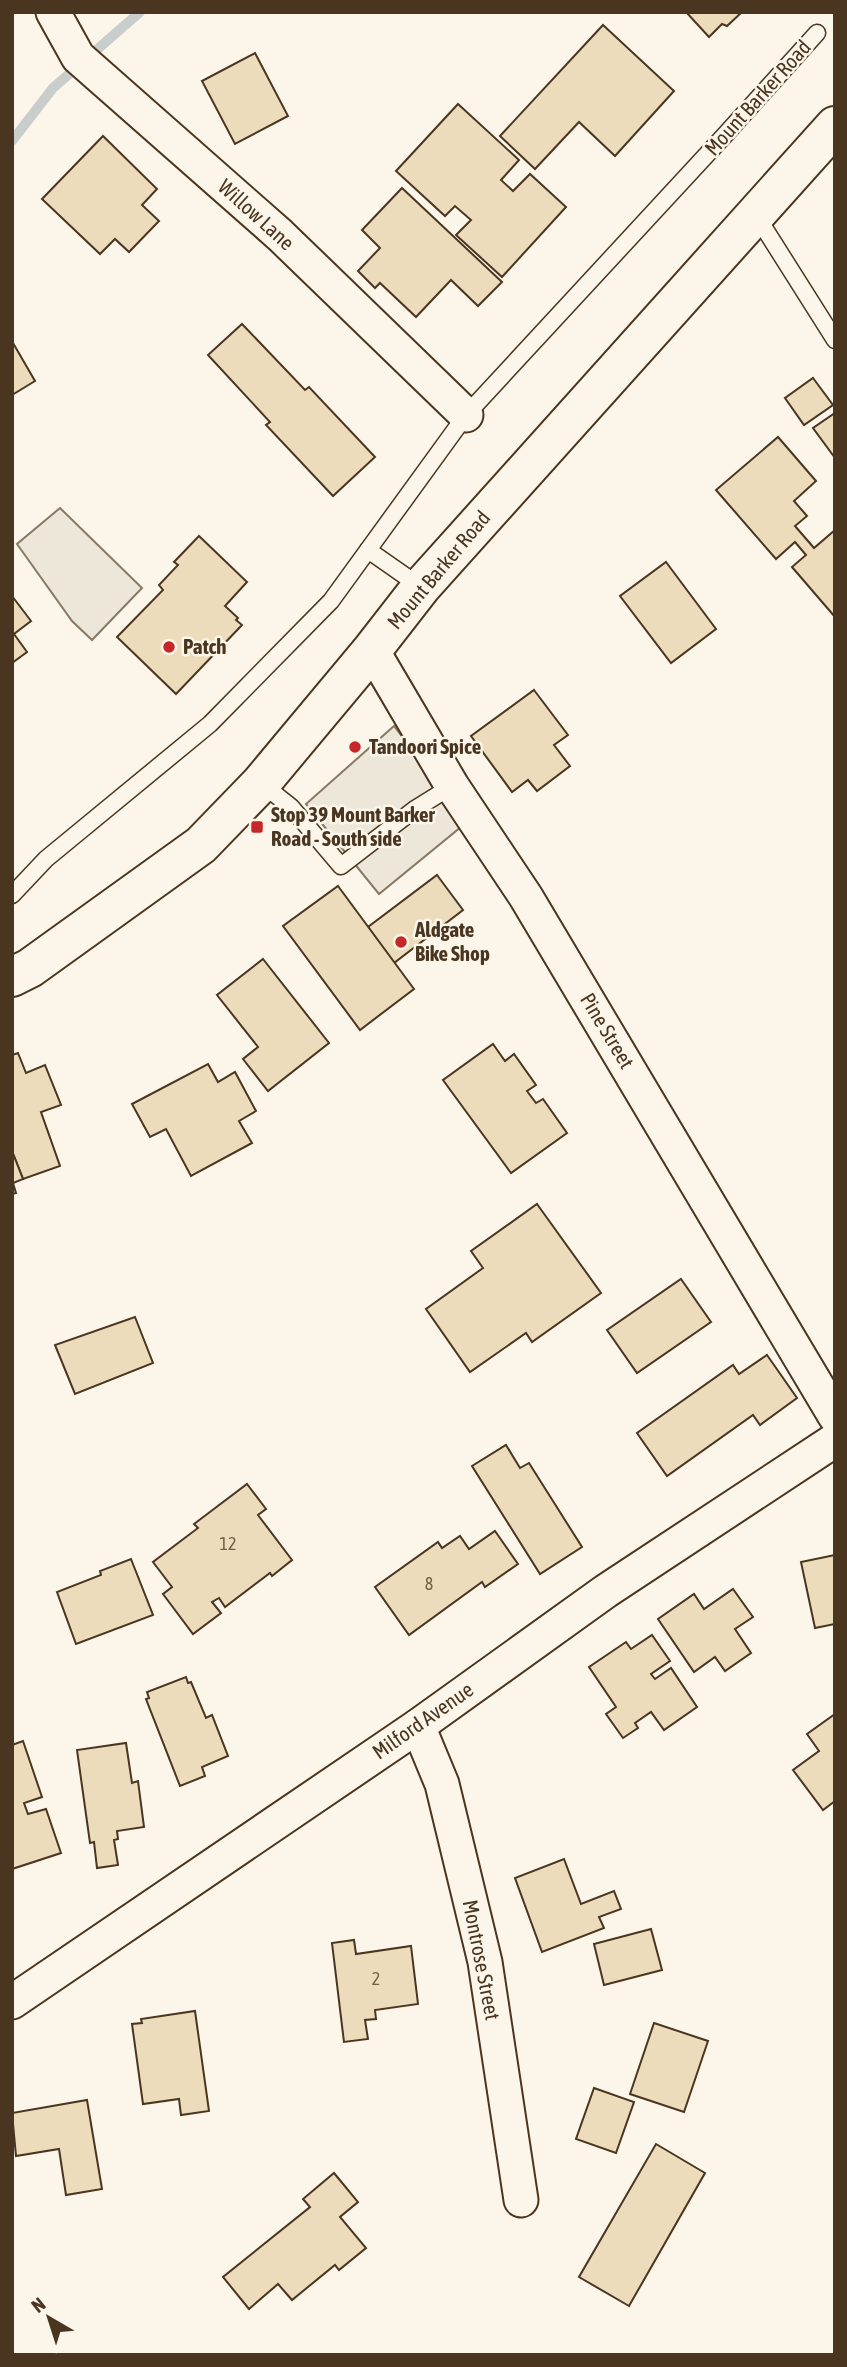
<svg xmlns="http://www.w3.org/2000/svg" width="847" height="2367" viewBox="0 0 847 2367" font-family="'Asap Condensed',sans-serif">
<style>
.parking{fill:#ede7d9;stroke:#887966;stroke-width:2}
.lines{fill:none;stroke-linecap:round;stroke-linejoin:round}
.stream{stroke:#c9cecd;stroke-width:10}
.building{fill:#ecdcbc;stroke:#4a3520;stroke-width:2}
.service-casing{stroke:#4a3520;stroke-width:19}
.minor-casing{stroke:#4a3520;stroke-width:37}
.primary-casing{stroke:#4a3520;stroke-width:42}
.service{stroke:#fbf6e9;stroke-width:16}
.minor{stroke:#fbf6e9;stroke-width:33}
.primary{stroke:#fbf6e9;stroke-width:38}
.poi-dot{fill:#c62828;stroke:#fbf6e9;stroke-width:2.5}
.labels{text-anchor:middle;stroke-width:5;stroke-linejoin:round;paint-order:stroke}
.number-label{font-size:18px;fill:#725f47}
.street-label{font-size:21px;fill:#4a3520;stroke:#fbf6e9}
.poi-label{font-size:21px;font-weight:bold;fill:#4a3520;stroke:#fbf6e9;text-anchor:start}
</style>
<rect width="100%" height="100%" fill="#fbf6e9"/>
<g class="parking">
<polygon points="60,508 142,588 92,640 72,621 17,544"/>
<polygon points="394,726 467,822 379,894 306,804"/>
</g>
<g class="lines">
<polyline class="stream" points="12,141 53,88 140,12"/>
</g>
<g class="building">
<polygon points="686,12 742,12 727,26 722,24 709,37"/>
<polygon points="603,25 674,91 615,156 579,122 535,169 500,136"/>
<polygon points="255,53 288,116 235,144 202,81"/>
<polygon points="458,104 519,160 501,180 513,191 530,174 566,207 502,277 456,235 471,220 455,206 445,216 396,171"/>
<polygon points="103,136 157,189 142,205 159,221 129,252 115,239 100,254 42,199"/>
<polygon points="402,188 502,282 478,306 451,280 416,317 380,283 375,288 358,271 380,248 362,230"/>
<polygon points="242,324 305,390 309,387 375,457 333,496 266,425 270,422 208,355"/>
<polygon points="13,343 35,381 12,395 12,343"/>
<polygon points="813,378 833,405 804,425 785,398"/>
<polygon points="835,413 835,458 813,428"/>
<polygon points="778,437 816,481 794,501 807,516 795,526 814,548 835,530 835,617 792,567 806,555 795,542 776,559 716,490"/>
<polygon points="199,536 247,582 225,606 238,618 236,620 242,625 176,694 117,637 163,590 159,585 178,565 174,562"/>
<polygon points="666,562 716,629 671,663 620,596"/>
<polygon points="12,596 31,621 14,634 27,652 12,663"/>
<polygon points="534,690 568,735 554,745 570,766 537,791 528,780 512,792 471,736"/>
<polygon points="437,875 463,910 394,963 368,927"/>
<polygon points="338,886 414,989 360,1030 283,926"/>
<polygon points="263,959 329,1043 268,1091 243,1059 258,1047 217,995"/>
<polygon points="493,1044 505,1061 514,1054 536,1085 527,1091 536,1103 543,1099 567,1133 511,1173 443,1080"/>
<polygon points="18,1053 26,1073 45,1065 61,1105 41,1112 60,1166 23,1179 12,1151 12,1055"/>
<polygon points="208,1064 218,1082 235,1072 256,1111 239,1121 252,1143 191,1176 166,1129 150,1137 132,1104"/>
<polygon points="12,1151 23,1179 13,1183 16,1193 12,1194"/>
<polygon points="537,1204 601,1293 532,1342 526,1333 470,1372 426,1309 483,1268 471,1251"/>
<polygon points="681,1279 711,1322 637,1373 607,1330"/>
<polygon points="135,1317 153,1363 75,1394 55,1345"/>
<polygon points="767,1355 797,1398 760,1425 753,1415 667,1476 637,1433 733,1365 739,1374"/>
<polygon points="506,1445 520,1468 529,1463 582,1547 540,1574 472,1466"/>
<polygon points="247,1484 266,1509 258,1515 292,1560 272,1576 270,1573 225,1607 219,1598 212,1602 221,1613 193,1634 163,1594 172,1587 153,1562 198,1528 194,1524"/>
<polygon points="495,1531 518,1564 485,1587 482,1582 409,1635 375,1587 438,1542 442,1548 460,1536 469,1549"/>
<polygon points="835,1555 835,1624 815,1628 801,1562"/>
<polygon points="131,1559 153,1615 76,1644 57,1592 101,1575 100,1571"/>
<polygon points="733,1589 753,1617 735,1629 751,1653 725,1671 715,1657 694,1672 658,1619 694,1594 704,1609"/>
<polygon points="652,1635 670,1661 651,1674 655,1679 671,1668 697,1707 664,1730 651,1712 635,1723 638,1728 623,1738 606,1714 616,1707 589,1667 626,1642 631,1649"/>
<polygon points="186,1677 188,1683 191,1682 206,1718 212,1715 228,1756 202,1767 205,1776 180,1786 146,1699 149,1698 147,1692"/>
<polygon points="835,1714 835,1801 823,1810 793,1770 819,1751 807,1734"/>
<polygon points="23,1741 42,1797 24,1803 28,1814 46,1809 61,1853 12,1869 12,1745"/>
<polygon points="126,1743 132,1783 138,1781 144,1827 117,1831 118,1839 114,1840 118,1865 97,1868 94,1842 90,1843 77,1750"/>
<polygon points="564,1859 581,1904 614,1891 621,1909 599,1917 604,1928 542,1952 515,1878"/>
<polygon points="651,1929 662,1970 604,1985 594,1944"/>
<polygon points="354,1940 356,1954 411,1946 418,2004 375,2010 376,2019 365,2020 368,2039 344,2042 332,1943"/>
<polygon points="195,2011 209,2111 181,2115 179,2099 143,2104 132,2024 142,2023 141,2019"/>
<polygon points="654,2023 708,2041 684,2112 630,2094"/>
<polygon points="594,2088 634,2102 616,2153 576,2139"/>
<polygon points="87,2100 102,2189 66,2195 59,2149 16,2156 12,2113"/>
<polygon points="656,2144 705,2173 629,2306 579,2277"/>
<polygon points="334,2173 358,2202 340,2217 366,2248 339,2270 335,2265 292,2300 278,2284 249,2309 223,2277 310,2207 303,2199"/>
</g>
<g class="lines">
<defs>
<g id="service">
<polyline points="756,215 835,340"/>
<polyline points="368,550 421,587"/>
<polyline points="261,783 291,807 341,866 415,809 452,786"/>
<polyline points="12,895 46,859 210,724 331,601 466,415 724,136 817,33"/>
</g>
<g id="minor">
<polyline points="53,12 78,57 280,235 466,415"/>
<polyline points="372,650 452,786 526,897 835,1416"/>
<polyline points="418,1726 442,1784 485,1962 521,2200"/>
<polyline points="12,2002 418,1726 606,1591 835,1440"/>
</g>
<polyline id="primary" points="12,977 30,968 201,845 261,783 372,650 421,587 835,126"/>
</defs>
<use href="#service" class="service-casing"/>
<use href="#minor" class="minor-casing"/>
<use href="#primary" class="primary-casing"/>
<use href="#service" class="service"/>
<use href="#minor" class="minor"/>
<use href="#primary" class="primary"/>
</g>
<g class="poi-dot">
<circle cx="169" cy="647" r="7"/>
<circle cx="355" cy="747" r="7"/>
<rect x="250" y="820" width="14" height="14" rx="3.5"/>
<circle cx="401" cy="942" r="7"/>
</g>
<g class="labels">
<g class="number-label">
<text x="228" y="1550">12</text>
<text x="429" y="1590">8</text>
<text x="376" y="1985">2</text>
</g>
<g class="street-label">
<text transform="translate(758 98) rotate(-48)" y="7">Mount Barker Road</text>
<text transform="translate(256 215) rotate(42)" y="7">Willow Lane</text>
<text transform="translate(439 570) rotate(-50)" y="7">Mount Barker Road</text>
<text transform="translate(607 1031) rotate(59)" y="7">Pine Street</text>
<text transform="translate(423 1721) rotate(-35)" y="7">Milford Avenue</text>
<text transform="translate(481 1960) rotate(79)" y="7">Montrose Street</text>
</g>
<g class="poi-label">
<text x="183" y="654">Patch</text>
<text x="369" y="754">Tandoori Spice</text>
<text x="271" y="822">Stop 39 Mount Barker<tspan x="271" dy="24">Road - South side</tspan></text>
<text x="415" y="937">Aldgate<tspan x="415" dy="24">Bike Shop</tspan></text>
</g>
</g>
<rect width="847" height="2367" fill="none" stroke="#4a3520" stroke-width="28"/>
<g transform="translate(49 2318) rotate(321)" stroke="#fbf6e9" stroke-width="5" paint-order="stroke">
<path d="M0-5L12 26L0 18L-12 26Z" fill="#4a3520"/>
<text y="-10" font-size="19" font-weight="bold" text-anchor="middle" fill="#4a3520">N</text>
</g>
</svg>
